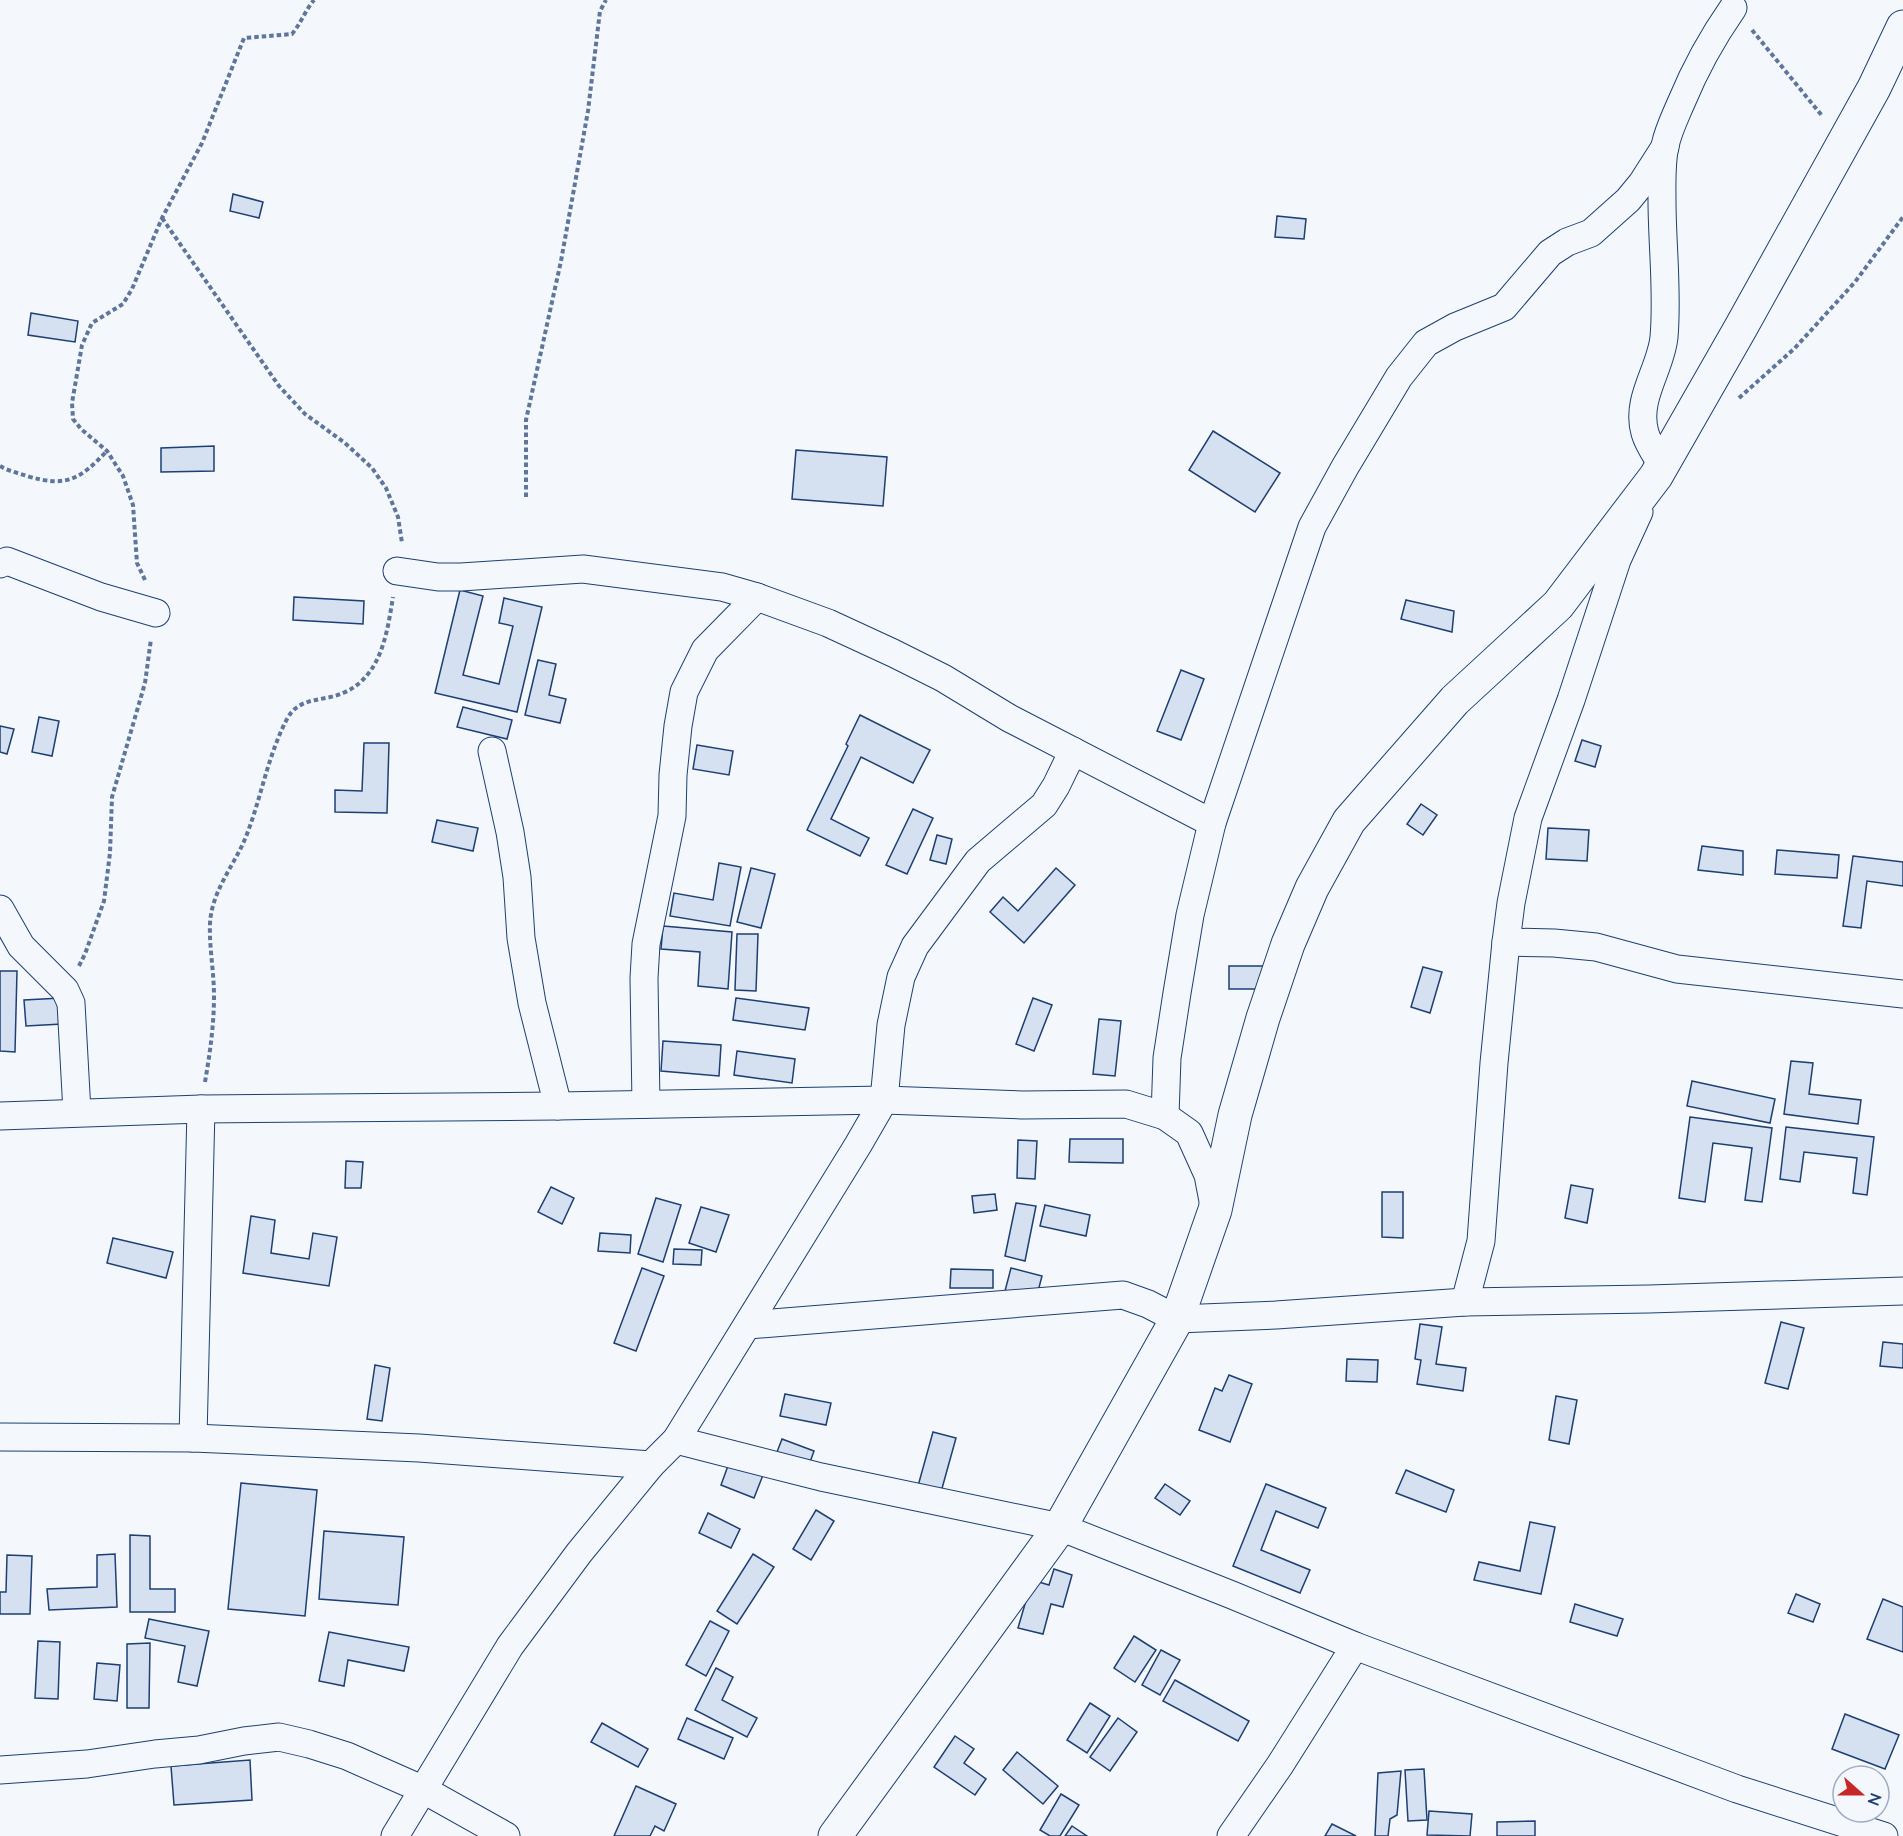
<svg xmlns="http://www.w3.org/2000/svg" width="1903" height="1836" viewBox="0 0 1903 1836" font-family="'Nunito Sans',sans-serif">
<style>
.building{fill:#d5e0f0;stroke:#1d3f73;stroke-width:1.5}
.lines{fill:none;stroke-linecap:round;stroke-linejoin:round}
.street-casing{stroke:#1d3f73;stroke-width:29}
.secondary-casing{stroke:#1d3f73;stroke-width:35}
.path{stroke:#5e769c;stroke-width:4;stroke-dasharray:4.5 3;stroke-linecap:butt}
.street{stroke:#f4f7fb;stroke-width:27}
.secondary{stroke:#f4f7fb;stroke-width:33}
</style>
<rect width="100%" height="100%" fill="#f4f7fb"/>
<g class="building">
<polygon points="233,194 263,202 259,218 230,211"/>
<polygon points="1277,216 1306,219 1304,239 1275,237"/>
<polygon points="31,313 78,321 75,342 28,335"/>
<polygon points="1213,431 1280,473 1255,512 1189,470"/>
<polygon points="214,446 214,471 161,472 161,448"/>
<polygon points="796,450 887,457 883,506 792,499"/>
<polygon points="460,590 483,596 463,675 499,684 513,626 499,623 504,598 542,607 517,712 435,693"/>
<polygon points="294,597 364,601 363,624 293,620"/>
<polygon points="1406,600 1454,611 1452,632 1401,619"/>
<polygon points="538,660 556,664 549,695 566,699 560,723 525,715"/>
<polygon points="1181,670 1204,679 1181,740 1157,731"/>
<polygon points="463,707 512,720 507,739 457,727"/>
<polygon points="860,715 930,750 913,783 861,757 831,819 869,838 860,856 807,830 848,746 846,744"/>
<polygon points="39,717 59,721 52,756 32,752"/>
<polygon points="0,726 14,729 7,754 0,752"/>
<polygon points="1582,740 1601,746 1595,767 1575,761"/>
<polygon points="364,743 389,743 387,813 335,812 335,790 362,791"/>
<polygon points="697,745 733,751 729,775 693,769"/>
<polygon points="1421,804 1437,815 1423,835 1407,824"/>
<polygon points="913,809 933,818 907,874 886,865"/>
<polygon points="437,820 478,828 473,851 432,842"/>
<polygon points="1548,828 1589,830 1587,861 1546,859"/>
<polygon points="937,835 952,839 946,864 930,860"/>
<polygon points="1702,846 1743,851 1743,875 1698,870"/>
<polygon points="1777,850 1839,855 1837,878 1775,874"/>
<polygon points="1853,856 1903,862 1903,886 1867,881 1861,928 1843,926"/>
<polygon points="719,863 741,867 730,926 670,916 674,893 713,900"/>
<polygon points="751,868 775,874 761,928 737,922"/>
<polygon points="1056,868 1075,885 1024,943 990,912 1003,897 1018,911"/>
<polygon points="663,926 732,932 728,989 698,986 700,952 661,949"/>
<polygon points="737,934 758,934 756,991 735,990"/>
<polygon points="1229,966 1265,966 1264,989 1229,989"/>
<polygon points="1423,967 1442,972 1430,1013 1411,1007"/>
<polygon points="0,971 17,971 15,1052 0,1051"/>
<polygon points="61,998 62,1024 26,1026 24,1000"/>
<polygon points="736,998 809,1008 805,1030 733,1020"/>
<polygon points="1033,998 1052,1005 1034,1051 1016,1044"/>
<polygon points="1099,1019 1121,1021 1115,1076 1093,1074"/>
<polygon points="663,1041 721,1045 719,1076 661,1071"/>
<polygon points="737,1051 795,1059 792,1083 734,1075"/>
<polygon points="1791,1061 1813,1063 1809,1094 1861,1100 1858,1124 1784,1114"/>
<polygon points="1692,1081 1775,1099 1770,1123 1687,1106"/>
<polygon points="1690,1117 1772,1128 1762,1202 1745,1200 1752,1148 1713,1143 1705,1202 1679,1198"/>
<polygon points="1786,1127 1874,1137 1867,1195 1853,1193 1857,1158 1804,1152 1800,1182 1780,1179"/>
<polygon points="1070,1139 1123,1139 1123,1163 1069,1162"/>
<polygon points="1018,1140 1037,1141 1035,1179 1017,1178"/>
<polygon points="346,1161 363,1162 361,1188 345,1188"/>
<polygon points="1571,1185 1593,1189 1587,1223 1565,1218"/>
<polygon points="551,1187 574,1198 562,1224 538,1212"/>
<polygon points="1382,1192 1403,1192 1403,1238 1382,1237"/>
<polygon points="995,1194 997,1210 974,1213 972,1196"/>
<polygon points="656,1198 681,1205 663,1262 638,1254"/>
<polygon points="1016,1203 1036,1206 1025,1261 1005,1256"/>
<polygon points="1045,1205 1090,1215 1086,1236 1040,1226"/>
<polygon points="701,1207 729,1215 716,1252 689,1243"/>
<polygon points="251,1216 275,1220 271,1253 309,1259 313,1233 337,1237 329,1286 243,1273"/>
<polygon points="600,1233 631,1235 630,1253 598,1251"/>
<polygon points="113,1238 173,1252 166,1278 107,1263"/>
<polygon points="674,1249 702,1250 701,1265 673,1264"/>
<polygon points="642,1268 664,1276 636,1351 614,1343"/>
<polygon points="1011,1268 1042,1276 1036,1299 1005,1291"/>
<polygon points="951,1269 993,1270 993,1288 950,1288"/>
<polygon points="1781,1322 1804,1328 1788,1389 1765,1383"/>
<polygon points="1420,1324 1442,1327 1436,1364 1466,1368 1463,1391 1417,1384 1421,1360 1415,1359"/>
<polygon points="1883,1342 1903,1344 1903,1368 1880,1366"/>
<polygon points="1347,1359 1378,1360 1377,1382 1346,1381"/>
<polygon points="375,1365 390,1368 382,1421 367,1419"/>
<polygon points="1229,1375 1252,1384 1230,1442 1199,1430 1215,1388 1222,1391"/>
<polygon points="785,1394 831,1403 826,1425 780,1416"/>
<polygon points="1556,1396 1577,1400 1569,1444 1549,1440"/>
<polygon points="933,1432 956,1438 941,1492 918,1486"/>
<polygon points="782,1439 814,1451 809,1465 777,1452"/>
<polygon points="729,1463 763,1475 754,1498 721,1485"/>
<polygon points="1406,1470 1454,1490 1446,1512 1396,1493"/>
<polygon points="241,1483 317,1490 305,1616 228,1609"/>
<polygon points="1165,1484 1190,1501 1180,1515 1155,1498"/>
<polygon points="1266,1484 1326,1508 1318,1528 1276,1511 1261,1550 1310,1570 1300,1593 1233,1566"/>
<polygon points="816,1510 834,1521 811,1560 793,1549"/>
<polygon points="708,1513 740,1529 731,1548 699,1533"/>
<polygon points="1530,1522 1555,1527 1541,1594 1474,1580 1479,1562 1520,1571"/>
<polygon points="324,1531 404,1537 398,1605 319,1599"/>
<polygon points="130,1535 150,1536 150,1589 175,1589 175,1612 130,1612"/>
<polygon points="115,1554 117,1607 49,1610 47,1589 97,1587 97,1555"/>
<polygon points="753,1554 774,1567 737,1624 717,1611"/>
<polygon points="7,1555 32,1556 30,1614 0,1614 0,1592 6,1592"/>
<polygon points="1054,1569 1072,1575 1063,1607 1051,1604 1043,1634 1018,1628 1032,1580 1049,1585"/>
<polygon points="1796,1594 1820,1604 1813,1622 1788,1613"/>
<polygon points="1883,1599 1903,1607 1903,1652 1867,1639"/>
<polygon points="1575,1604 1623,1619 1617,1636 1570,1622"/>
<polygon points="149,1619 209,1631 197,1686 178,1682 185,1646 145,1638"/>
<polygon points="710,1621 729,1631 706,1676 686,1665"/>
<polygon points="329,1632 409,1647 404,1671 348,1660 344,1686 319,1681"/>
<polygon points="1134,1636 1156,1650 1135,1682 1114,1668"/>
<polygon points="38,1641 60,1642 58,1699 35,1698"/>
<polygon points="150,1643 149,1708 127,1708 127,1644"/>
<polygon points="1161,1650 1180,1660 1160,1695 1142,1685"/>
<polygon points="97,1663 120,1665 117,1701 94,1699"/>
<polygon points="716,1668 733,1677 722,1700 757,1718 747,1737 695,1710"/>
<polygon points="1175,1680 1249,1721 1238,1741 1163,1701"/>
<polygon points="1090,1703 1110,1716 1087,1753 1067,1740"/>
<polygon points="1845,1714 1899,1735 1885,1769 1832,1749"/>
<polygon points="687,1718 733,1738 724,1759 678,1739"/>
<polygon points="1118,1718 1137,1732 1110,1771 1090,1757"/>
<polygon points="602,1723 648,1749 638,1767 591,1742"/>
<polygon points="955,1736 974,1749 964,1763 986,1779 975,1795 934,1767"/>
<polygon points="1017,1752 1058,1786 1043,1804 1003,1770"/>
<polygon points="250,1760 252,1800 174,1805 171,1766"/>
<polygon points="1424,1769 1427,1820 1408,1821 1405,1770"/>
<polygon points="1401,1771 1397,1815 1390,1819 1388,1836 1375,1836 1378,1773"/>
<polygon points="636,1786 676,1804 664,1831 655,1826 650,1836 614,1836"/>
<polygon points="1061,1794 1079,1805 1060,1836 1050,1836 1040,1830"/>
<polygon points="1429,1811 1472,1814 1470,1836 1427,1835"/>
<polygon points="1535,1821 1535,1836 1497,1836 1497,1822"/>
<polygon points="1332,1824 1356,1836 1325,1836"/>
<polygon points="1072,1826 1087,1836 1065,1836"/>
</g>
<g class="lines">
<defs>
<g id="street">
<path d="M 1662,465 C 1656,455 1648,444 1645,433 C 1635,399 1661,369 1664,337 C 1668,292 1662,245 1662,200 C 1662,183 1661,163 1665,146 C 1668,131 1675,117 1681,103 C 1695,69 1712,38 1733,8"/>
<polyline points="0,564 7,561 101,597 156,613"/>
<polyline points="397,571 438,577 461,577 583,569 722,587 757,597 828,623 893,653 943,678 1009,718 1212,823"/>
<polyline points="492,751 510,832 517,877 521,938 532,1003 558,1106"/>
<polyline points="0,909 21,946 65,990 71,1003 77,1112"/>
<polyline points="1506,942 1554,943 1596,947 1677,969 1903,994"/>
<polyline points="646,1104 644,978 646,944 672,816 673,775 678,726 684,692 705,650 757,597"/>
<polyline points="0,1116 201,1109 558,1106 828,1101 884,1100 1022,1105 1126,1104 1165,1116 1189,1133 1208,1175 1214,1206"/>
<polyline points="1165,1116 1167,1058 1177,993 1190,915 1212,823 1312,527 1345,467 1399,377 1426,343 1455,327 1504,307 1550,253 1567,242 1591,233 1628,200 1642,183 1665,147"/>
<polyline points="1465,1302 1481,1241 1494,1063 1506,942 1511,903 1528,818 1571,700 1617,560 1639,512"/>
<polyline points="748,1325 1123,1295 1148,1304 1177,1319 1276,1315 1465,1302 1649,1299 1903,1291"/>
<polyline points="0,1437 193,1438 419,1448 651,1465"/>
<polyline points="193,1438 201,1109"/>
<polyline points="676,1440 821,1477 1060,1527 1232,1595 1355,1646 1737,1789 1884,1836"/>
<polyline points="0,1770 87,1764 155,1754 199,1750 244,1741 279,1737 309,1744 347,1756 424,1790 506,1836"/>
<polyline points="395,1836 510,1646 579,1553 651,1465 676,1440 858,1145 884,1100 891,1025 901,977 915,946 978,861 1044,805 1056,786 1073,751"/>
<polyline points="1231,1836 1280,1765 1355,1646"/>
</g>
<polyline id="secondary" points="835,1836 1060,1527 1177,1319 1215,1210 1235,1115 1263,1018 1288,944 1312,888 1349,821 1455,700 1558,605 1656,476 1740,329 1874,88 1903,27"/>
</defs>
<use href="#street" class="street-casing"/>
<use href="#secondary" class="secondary-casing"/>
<g class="path">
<polyline points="1752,30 1823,117"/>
<polyline points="162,218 279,386 305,414 345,443 372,468 386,488 398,517 402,543"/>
<polyline points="1739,398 1794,349 1855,282 1903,217"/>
<path d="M 0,466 C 8,471 18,473 27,476 C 67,488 80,479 107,451"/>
<polyline points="526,497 526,420 561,261 588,111 600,11 606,0"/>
<path d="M 145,580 L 137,563 L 133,505 L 123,476 L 107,451 L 81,429 L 73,419 L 72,403 L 82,345 L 92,323 L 123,304 L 132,289 L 162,218 L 202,143 L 244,38 L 292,34 C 301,23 305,11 314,0"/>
<polyline points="79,966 85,954 104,901 110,853 112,797 145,683 151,639"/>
<path d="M 205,1082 C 210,1053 214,1025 214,996 C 214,971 209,947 210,923 C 212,891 233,867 245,839 C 261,800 267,757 287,719 C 299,696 323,702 343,693 C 381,677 387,634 393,597"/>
</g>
<use href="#street" class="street"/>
<use href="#secondary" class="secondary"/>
</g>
<g transform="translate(1861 1794) rotate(111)"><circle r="28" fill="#f4f7fb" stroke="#9eadc5" stroke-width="1.5"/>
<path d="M0-4.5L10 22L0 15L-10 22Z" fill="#c62828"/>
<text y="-9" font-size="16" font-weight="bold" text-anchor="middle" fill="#1d3f73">N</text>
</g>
</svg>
